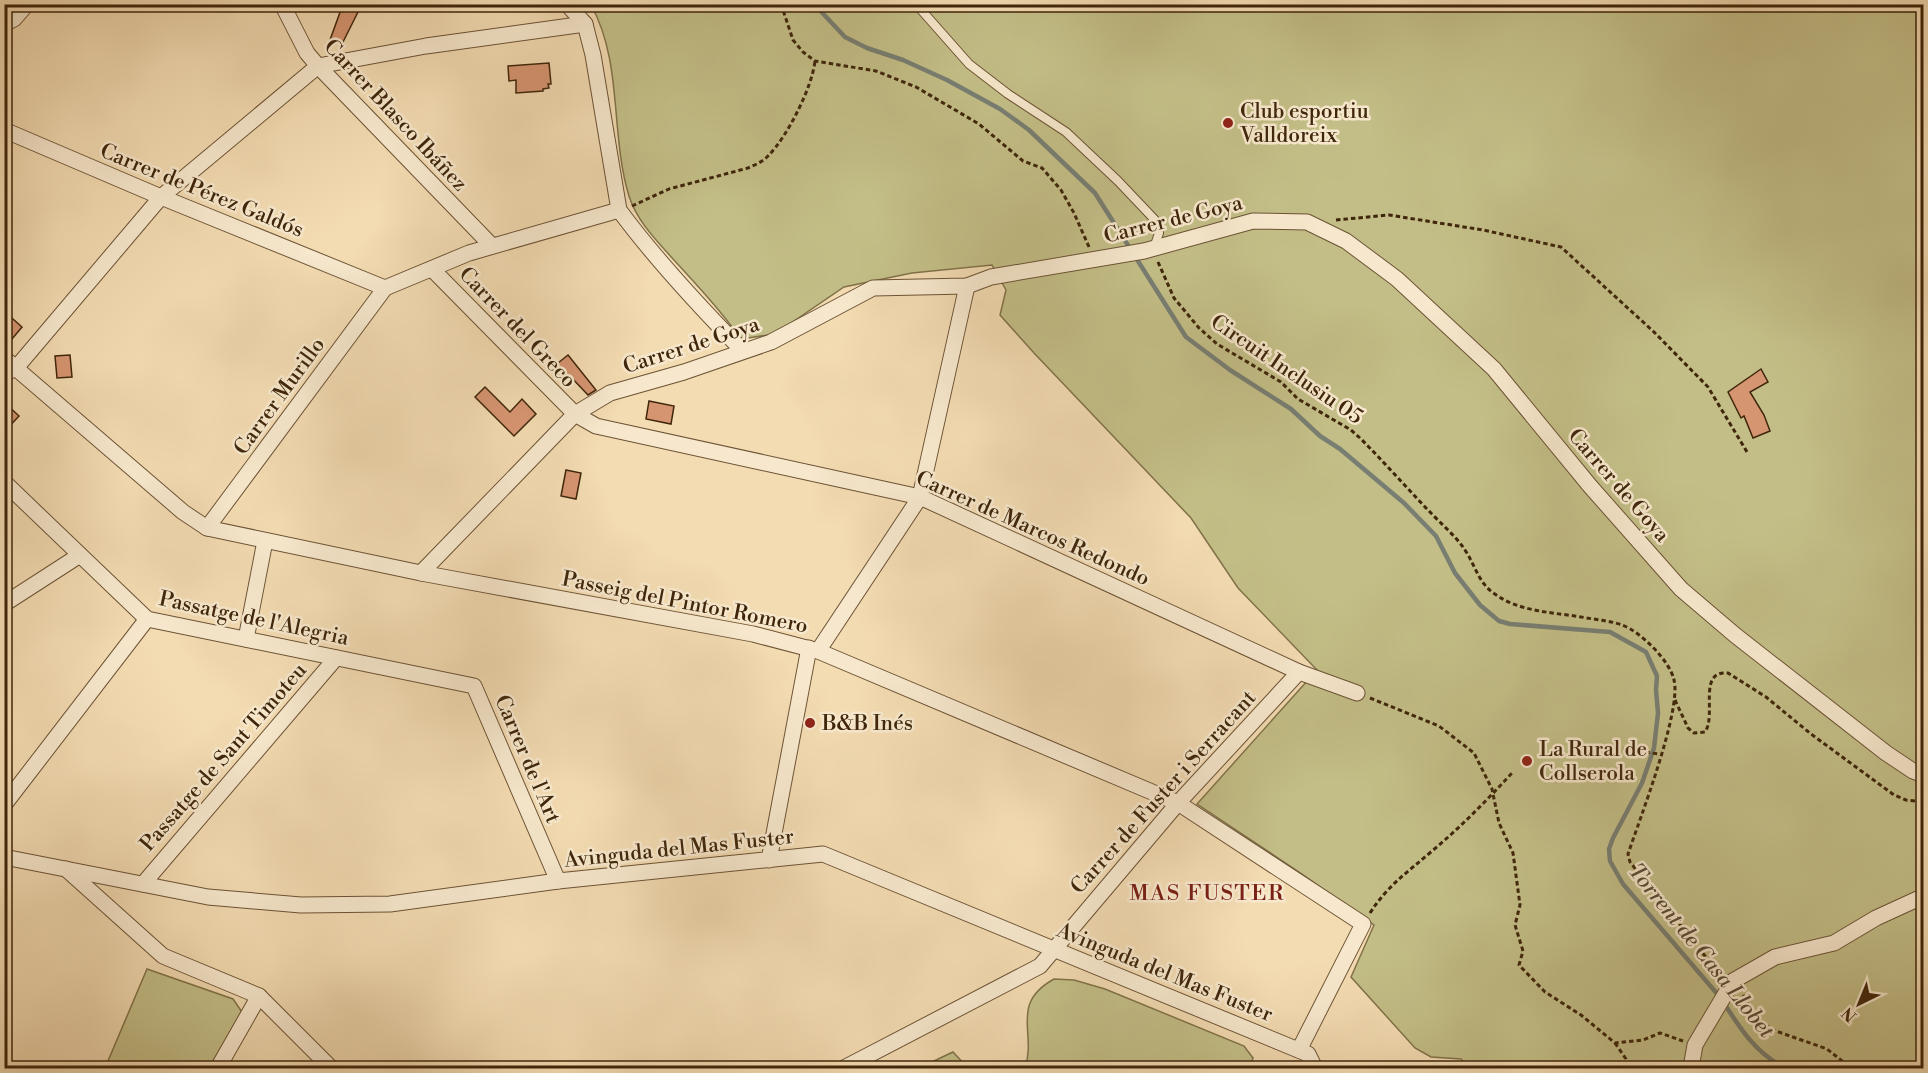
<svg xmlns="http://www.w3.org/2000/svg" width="1928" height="1073" viewBox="0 0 1928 1073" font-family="'Libre Bodoni',serif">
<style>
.green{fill:#c3be87;stroke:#817249;stroke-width:1.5}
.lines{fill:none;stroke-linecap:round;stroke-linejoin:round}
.stream{stroke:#787e72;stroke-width:4.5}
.building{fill:#d69571;stroke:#3f260b;stroke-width:1.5}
.service-casing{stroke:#6c5335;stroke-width:10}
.minor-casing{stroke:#6c5335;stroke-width:17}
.path{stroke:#3f260b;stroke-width:3;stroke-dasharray:4.5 3;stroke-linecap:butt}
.service{stroke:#f7e8cd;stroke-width:8}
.minor{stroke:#f7e8cd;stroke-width:15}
.poi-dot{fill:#8f2418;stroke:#f7e8cd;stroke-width:2}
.labels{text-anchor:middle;stroke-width:5;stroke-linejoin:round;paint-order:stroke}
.poi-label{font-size:21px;fill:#3f260b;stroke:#f7e8cd;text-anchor:start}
.street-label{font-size:21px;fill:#3f260b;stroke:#f7e8cd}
.neighbourhood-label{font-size:22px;letter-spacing:1.5px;fill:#7a1f14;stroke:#f7e8cd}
.water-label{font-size:22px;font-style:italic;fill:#574b36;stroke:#f7e8cd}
</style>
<rect width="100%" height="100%" fill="#f3dbb2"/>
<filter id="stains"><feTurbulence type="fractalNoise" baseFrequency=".00333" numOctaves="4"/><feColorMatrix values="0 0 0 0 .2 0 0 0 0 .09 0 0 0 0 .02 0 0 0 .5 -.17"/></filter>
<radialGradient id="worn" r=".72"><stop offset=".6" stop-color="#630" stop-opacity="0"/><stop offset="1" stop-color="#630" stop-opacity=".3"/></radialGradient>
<g class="green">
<path d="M 591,5 L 1923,5 L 1923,1068 L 1469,1068 L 1461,1059 L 1431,1057 L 1415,1048 L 1351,977 L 1374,925 L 1302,874 L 1197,804 L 1317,670 L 1238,588 L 1191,518 L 1034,353 L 1000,315 L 1006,290 L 992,265 L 912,273 L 844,287 L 775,334 L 741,339 C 721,311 697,285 673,259 C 656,240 637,221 629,196 C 610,134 623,62 591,5 Z"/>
<polygon points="147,969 233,999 242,1012 209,1068 105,1068"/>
<path d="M 1054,979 L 1074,980 L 1105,989 L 1244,1046 L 1253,1058 L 1250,1068 L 1025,1068 C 1037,1033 1009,1004 1054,979 Z"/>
<polygon points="953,1052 968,1068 919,1068"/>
</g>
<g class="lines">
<g class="stream">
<polyline points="814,4 845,37 867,48 903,60 947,80 1000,109 1029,130 1095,193 1186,337 1230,370 1291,409 1320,436 1340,449 1404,503 1436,536 1455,573 1480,605 1499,621 1510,624 1610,632 1646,652 1657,676 1656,690 1658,713 1654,748 1642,783 1613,838 1609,849 1610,861 1623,884 1719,996"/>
<path d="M 1724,1003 C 1741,1030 1756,1053 1785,1068"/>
</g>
</g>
<g class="building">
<polygon points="343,4 362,4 343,42 330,40"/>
<polygon points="549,63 551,84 548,84 549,88 543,89 543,91 516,93 516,80 509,81 508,66"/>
<polygon points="4,311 22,327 12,339 4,332"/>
<polygon points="70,355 72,377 57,378 55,356"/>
<polygon points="568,355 596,390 588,395 570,376 565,380 553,367"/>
<polygon points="1761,369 1768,382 1750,392 1764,415 1770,431 1753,438 1744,416 1741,418 1728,392"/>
<polygon points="485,387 510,412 522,399 536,414 514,436 475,397"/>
<polygon points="649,401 674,406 671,424 646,419"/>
<polygon points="4,402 19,416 4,432"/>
<polygon points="566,470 581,473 576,499 561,496"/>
</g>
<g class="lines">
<defs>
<polyline id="service" points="916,4 969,64 1008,94 1066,132 1118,181 1155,220 1159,233 1154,248"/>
<g id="minor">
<polyline points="282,4 307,53 318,66 492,246"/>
<path d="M 567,4 L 585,24 L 593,55 L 619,210 C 656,260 699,306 742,350"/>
<polyline points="4,24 14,19 27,4"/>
<polyline points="4,130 161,197 385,288"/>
<polyline points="432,269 575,414 596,426 920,497 1299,672 1357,693"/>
<polyline points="385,288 469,253 619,210"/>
<polyline points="4,358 183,512 207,528 421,573 753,634 818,651 1178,803 1363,924 1299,1050"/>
<polyline points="4,374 16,368 161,197 318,66 426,46 585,24"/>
<polyline points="4,482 147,619 474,686 558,881"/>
<polyline points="207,528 385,288"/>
<polyline points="421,573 575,414 610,393 684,372 771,342 873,288 967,286 991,277 1144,251 1253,221 1307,222 1346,241 1397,279 1494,369 1590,486 1681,589 1735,635 1886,753 1913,771 1924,775"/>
<polyline points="4,604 80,555"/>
<polyline points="246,639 265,541"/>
<polyline points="818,651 920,497 967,286"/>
<polyline points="4,805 147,619"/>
<polyline points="4,857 208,897 301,905 390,904 558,881 823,854 1308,1054 1315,1068"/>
<polyline points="769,860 809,648"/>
<polyline points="66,869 163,956 259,996 331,1068"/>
<polyline points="143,884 336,658"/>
<polyline points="218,1068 259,996"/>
<polyline points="844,1068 1040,966 1178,803 1299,672"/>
<polyline points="1691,1068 1695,1045 1733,981 1775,957 1834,943 1876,918 1924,896"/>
</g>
</defs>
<use href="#service" class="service-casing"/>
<use href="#minor" class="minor-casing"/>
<g class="path">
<polyline points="781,4 793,40 803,52 815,61 876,71 916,87 979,124 1023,161 1042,168 1061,190 1074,213 1089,247"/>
<path d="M 632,206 L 669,189 L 748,168 C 755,165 762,162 768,156 C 787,137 812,88 815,61"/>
<polyline points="1336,220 1389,215 1483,230 1561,247 1654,332 1708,387 1747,452"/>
<path d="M 1158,262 L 1174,298 L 1199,328 L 1217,344 L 1281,382 L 1298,399 L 1351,430 L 1360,438 C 1383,461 1405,486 1428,510 C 1440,523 1456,536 1465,550 C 1475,565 1478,581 1492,592 C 1519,613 1555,612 1587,618 C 1599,620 1611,621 1622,625 C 1641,632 1670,661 1674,680 C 1682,710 1639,821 1628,854 L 1630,862 L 1709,961 L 1722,972"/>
<polyline points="1370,698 1439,726 1474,753 1492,789 1499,823 1513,853 1520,905 1515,925 1523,951 1519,965 1545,992 1581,1015 1615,1043 1643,1040 1660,1033 1683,1041"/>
<path d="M 1675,700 L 1688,728 L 1694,733 L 1705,732 C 1717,715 1697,670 1728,673 L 1766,697 L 1811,734 L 1894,795 L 1906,800 L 1924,802"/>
<polyline points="1623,749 1659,754"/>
<path d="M 1370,913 C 1388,885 1408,872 1432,851 C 1461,827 1487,800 1512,773"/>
<polyline points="1743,995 1756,1018 1773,1030 1827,1049 1851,1068"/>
<polyline points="1615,1043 1626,1059 1627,1068"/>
</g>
<use href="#service" class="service"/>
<use href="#minor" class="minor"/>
</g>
<g class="poi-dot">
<circle cx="1228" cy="123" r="6"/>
<circle cx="810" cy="723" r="6"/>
<circle cx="1527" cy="761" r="6"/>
</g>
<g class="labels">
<g class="poi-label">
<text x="1240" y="118">Club esportiu<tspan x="1240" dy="24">Valldoreix</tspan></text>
<text x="822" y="730">B&amp;B Inés</text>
<text x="1539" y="756">La Rural de<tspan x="1539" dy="24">Collserola</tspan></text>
</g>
<g class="street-label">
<text transform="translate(396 115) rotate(47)" y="7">Carrer Blasco Ibáñez</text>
<text transform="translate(202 190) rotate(22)" y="7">Carrer de Pérez Galdós</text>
<text transform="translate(1173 219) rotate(-14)" y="7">Carrer de Goya</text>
<text transform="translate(518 327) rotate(46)" y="7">Carrer del Greco</text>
<text transform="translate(691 345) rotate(-18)" y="7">Carrer de Goya</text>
<text transform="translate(1287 369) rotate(34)" y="7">Circuit Inclusiu 05</text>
<text transform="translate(279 396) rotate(-54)" y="7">Carrer Murillo</text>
<text transform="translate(1619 485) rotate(49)" y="7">Carrer de Goya</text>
<text transform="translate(1033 528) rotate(24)" y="7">Carrer de Marcos Redondo</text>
<text transform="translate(685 602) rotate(11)" y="7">Passeig del Pintor Romero</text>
<text transform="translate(254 618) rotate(12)" y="7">Passatge de l'Alegria</text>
<text transform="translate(223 757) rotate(-49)" y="7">Passatge de Sant Timoteu</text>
<text transform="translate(528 759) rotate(67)" y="7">Carrer de l'Art</text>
<text transform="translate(1163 792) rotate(-48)" y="7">Carrer de Fuster i Serracant</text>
<text transform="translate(679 848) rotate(-6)" y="7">Avinguda del Mas Fuster</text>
<text transform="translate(1165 972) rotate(22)" y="7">Avinguda del Mas Fuster</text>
</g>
<g class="neighbourhood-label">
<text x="1207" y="900">MAS FUSTER</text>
</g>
<g class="water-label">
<text transform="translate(1702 950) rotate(51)" y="8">Torrent de Casa Llobet</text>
</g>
</g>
<rect width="1928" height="1073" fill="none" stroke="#f3dbb2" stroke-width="24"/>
<rect x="6" y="6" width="1916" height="1061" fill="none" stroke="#3f260b" stroke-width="3"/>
<rect x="12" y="12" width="1904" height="1049" fill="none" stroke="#3f260b" stroke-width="1.5"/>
<g transform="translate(1859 1004) rotate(223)" stroke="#f7e8cd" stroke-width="4.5" paint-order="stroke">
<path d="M0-4.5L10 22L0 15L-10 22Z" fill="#3f260b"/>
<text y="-9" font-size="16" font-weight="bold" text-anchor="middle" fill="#3f260b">N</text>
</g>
<rect width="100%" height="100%" filter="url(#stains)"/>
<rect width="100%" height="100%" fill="url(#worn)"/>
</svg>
